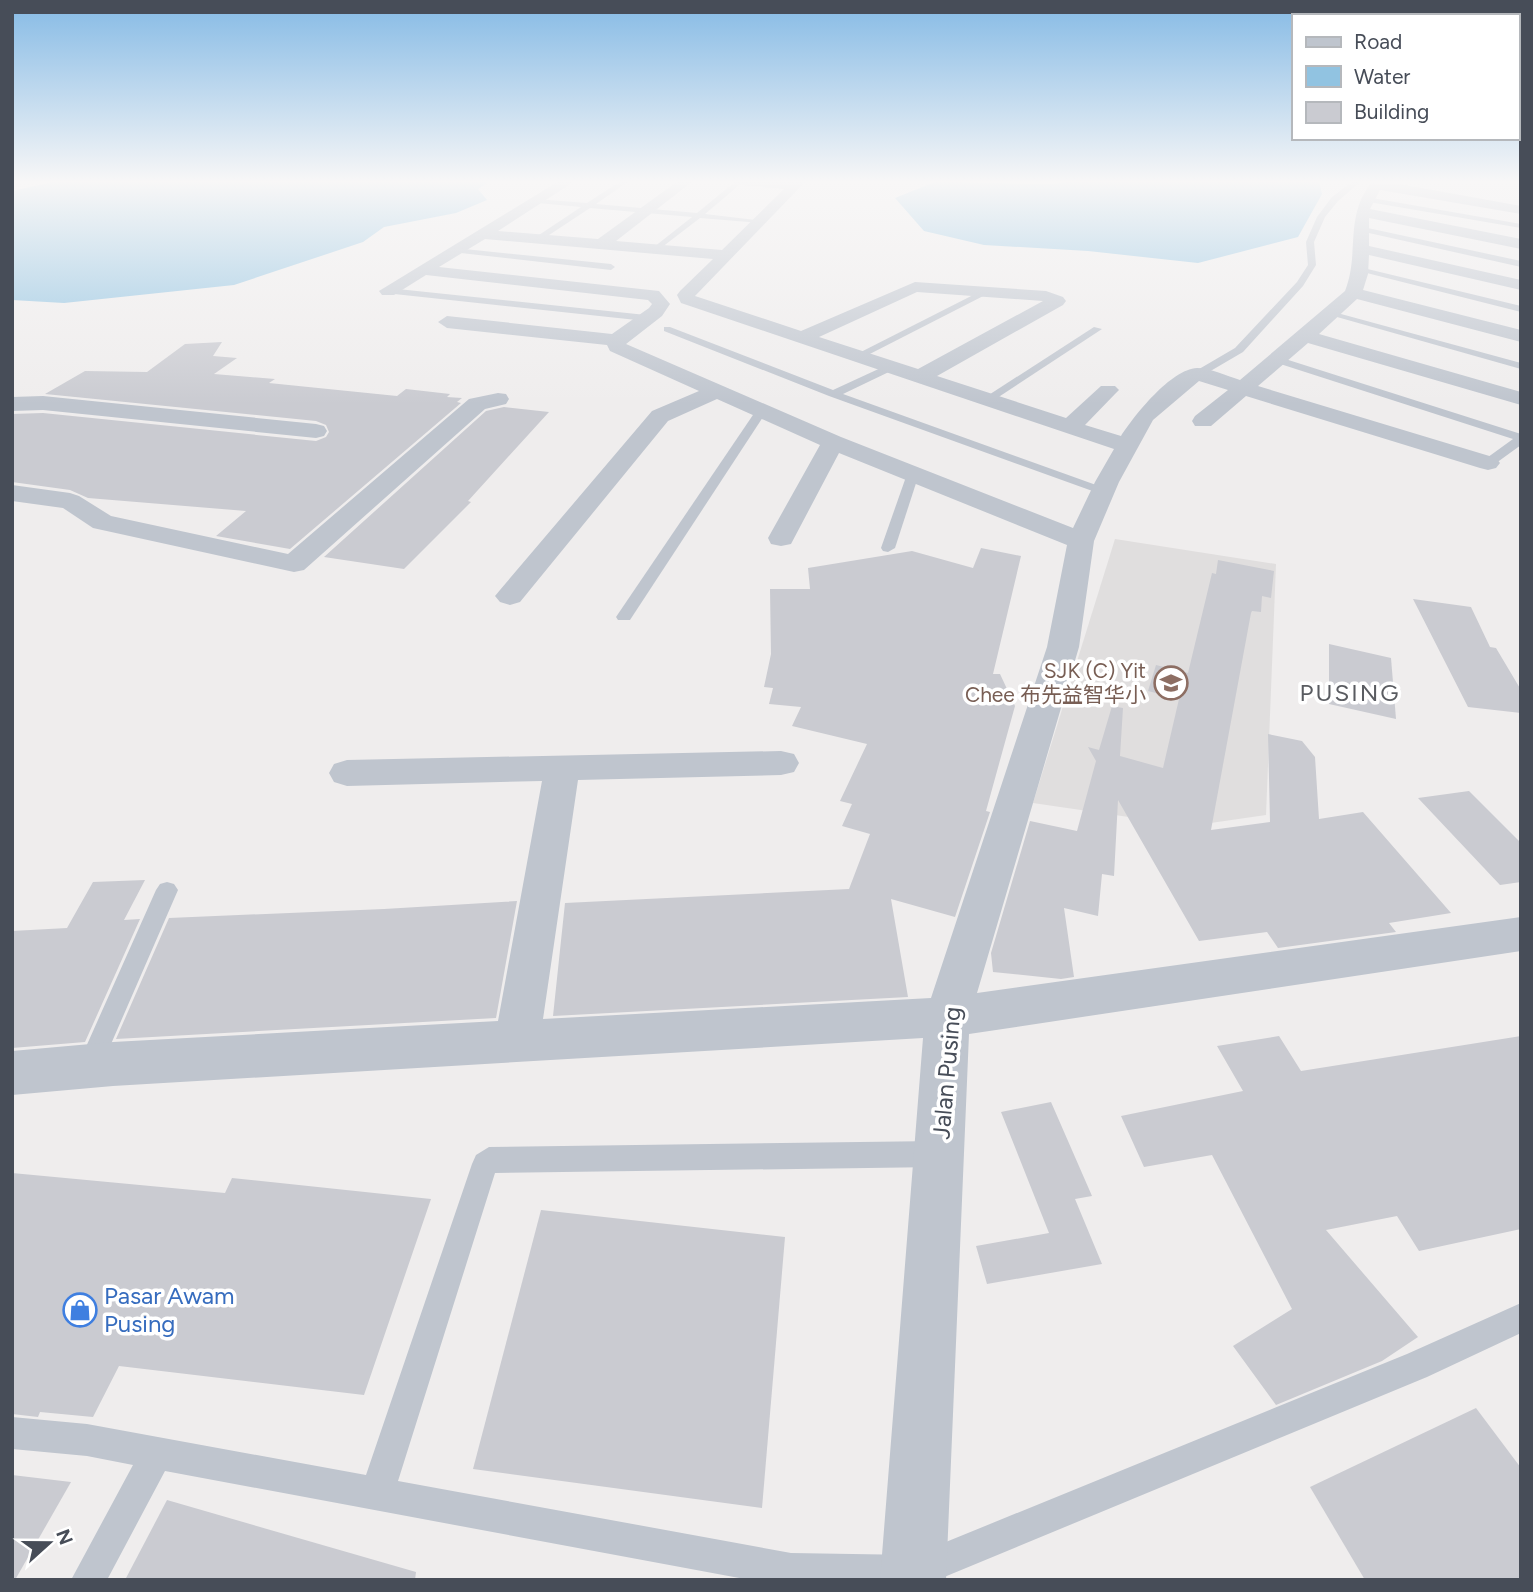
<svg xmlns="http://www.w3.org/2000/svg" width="1533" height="1592" viewBox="0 0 1533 1592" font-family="Figtree,'Noto Sans SC',sans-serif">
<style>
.education{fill:#e0dede}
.water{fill:#91c3e1}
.building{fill:#cacbd1}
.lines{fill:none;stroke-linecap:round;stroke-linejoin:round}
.lane{fill:#bfc5ce;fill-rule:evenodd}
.street{fill:#bfc5ce;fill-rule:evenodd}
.labels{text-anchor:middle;stroke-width:7;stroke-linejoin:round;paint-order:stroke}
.education-label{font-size:21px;fill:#785e54;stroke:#fff;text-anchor:end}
.quarter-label{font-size:24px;letter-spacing:2px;fill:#5a5c61;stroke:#fff}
.near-street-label{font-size:24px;fill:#474d58;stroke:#fff}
.near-shop-label{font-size:24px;fill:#366cbe;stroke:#fff;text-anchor:start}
</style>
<rect width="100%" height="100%" fill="#efeded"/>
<polygon class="education" points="1115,539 1276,564 1266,815 1190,826 1033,803"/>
<g class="water">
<polygon points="57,181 490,181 478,189 487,200 456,213 384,227 363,242 234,285 64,303 12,300 12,191"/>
<polygon points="1079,181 1319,181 1322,194 1298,237 1198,263 1088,251 984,245 924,231 895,198 935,182 1050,184"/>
</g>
<g class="building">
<polygon points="222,342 213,356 237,358 214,374 275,379 269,383 397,396 406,389 450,394 447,397 462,398 457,402 461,403 290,549 216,536 246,511 88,498 70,490 12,482 12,414 43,413 316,441 326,437 329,432 326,425 316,421 45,394 85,371 147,372 185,344"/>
<polygon points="504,407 549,412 468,501 471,502 404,569 324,557 486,411"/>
<polygon points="981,548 1021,556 993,674 1000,674 1015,706 986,811 990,812 955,917 891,899 908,997 553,1016 565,903 849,889 870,834 842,826 852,804 840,801 867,744 792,726 801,707 769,704 773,688 764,687 771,654 770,589 810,589 808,568 912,551 973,568"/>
<polygon points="1218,560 1274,571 1271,598 1262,596 1261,612 1252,611 1251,613 1211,830 1270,822 1268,734 1302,741 1315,757 1319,819 1363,812 1451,913 1389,923 1396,932 1278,948 1267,932 1199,941 1118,800 1114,876 1102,874 1098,916 1064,908 1074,977 1061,979 993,972 991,953 1030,821 1077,831 1096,761 1088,747 1099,750 1112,706 1123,708 1120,756 1163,768 1179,699 1148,691 1156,665 1188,673 1212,573 1216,574"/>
<polygon points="1413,599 1471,607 1490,647 1496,648 1521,690 1521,713 1468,707"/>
<polygon points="1329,644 1391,658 1396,719 1329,704"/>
<polygon points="1469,791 1521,843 1521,882 1500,885 1418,798"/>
<polygon points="145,880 124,920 140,919 85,1042 12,1048 12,931 67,928 93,882"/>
<polygon points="517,901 496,1018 116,1039 169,918 384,909"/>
<polygon points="1279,1036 1301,1071 1521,1036 1521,1229 1419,1251 1397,1216 1326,1230 1418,1337 1382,1361 1276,1405 1233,1346 1292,1309 1212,1155 1144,1167 1121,1116 1243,1091 1217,1046"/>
<polygon points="1051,1102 1092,1196 1075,1199 1102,1264 987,1284 976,1246 1049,1233 1001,1112"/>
<polygon points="12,1173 225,1193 232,1178 431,1199 364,1395 119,1366 93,1417 40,1412 38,1417 12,1414"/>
<polygon points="541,1210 785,1237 762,1508 473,1469"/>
<polygon points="1476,1408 1521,1468 1521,1580 1365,1580 1310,1487"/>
<polygon points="12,1475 71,1482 15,1580 12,1580"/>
<polygon points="167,1500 416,1572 415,1580 125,1580"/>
</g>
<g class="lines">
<g class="lane">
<polygon points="621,181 629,181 596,204 697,213 736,181 744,181 705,214 765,221 761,223 700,218 657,251 654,247 692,217 590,208 540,241 533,239 581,207 538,203 535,199 587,203"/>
<polygon points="1353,181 1361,181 1338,201 1325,217 1314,242 1316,265 1303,286 1243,352 1202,376 1194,376 1194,372 1235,348 1297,282 1308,265 1306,242 1317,217 1332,197"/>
<polygon points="1366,197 1521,224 1521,228 1363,201"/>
<polygon points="1363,227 1521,261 1521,267 1360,231"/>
<polygon points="455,248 611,264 615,267 611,270 452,252"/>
<polygon points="1355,266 1521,306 1521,312 1355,270"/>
<polygon points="388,288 646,315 651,318 646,321 385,293 385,289"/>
<polygon points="985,289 993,291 860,359 851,357"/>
<polygon points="1330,311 1521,363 1521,369 1330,315"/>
<polygon points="664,327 670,327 833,390 885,366 893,366 893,370 843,394 1110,490 1103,494 1098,493 829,396 664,331"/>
<polygon points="1094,327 1102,329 991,402 981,400"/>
<polygon points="1271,357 1279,357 1521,434 1521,445 1492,466 1484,466 1484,460 1513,439 1271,361"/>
<polygon points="757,409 767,411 630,620 618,620 616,617"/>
<polygon points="913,470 919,474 895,548 888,552 883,551 881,548 907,474"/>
<polygon points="167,882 174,884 178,890 101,1067 98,1075 89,1078 80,1075 77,1067 156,890 160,884"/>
<polygon points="938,1141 947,1145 951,1154 947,1163 938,1167 495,1173 398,1481 791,1553 914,1555 1407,1354 1521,1303 1521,1333 1427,1377 937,1580 750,1580 165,1471 107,1580 71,1580 133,1465 87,1456 12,1449 12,1417 87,1424 366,1475 472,1164 476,1155 489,1147"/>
</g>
<g class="street">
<path d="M 559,181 L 575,181 L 498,231 L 598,239 L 678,181 L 693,181 L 616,241 L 722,250 L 784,189 L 742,185 L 736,181 L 806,181 L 695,296 L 801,331 L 915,282 L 1046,291 L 1063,297 L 1066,301 L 1063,305 L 937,376 L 1066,418 L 1101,386 L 1115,386 L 1119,390 L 1115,394 L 1085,425 L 1121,436 C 1134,416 1171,369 1197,368 C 1210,368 1227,376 1240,380 L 1345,291 C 1360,253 1344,218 1371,183 L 1405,185 L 1521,206 L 1521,214 L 1380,190 L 1370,209 L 1521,239 L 1521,249 L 1369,218 L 1369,246 L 1521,280 L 1521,290 L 1369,255 L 1368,274 L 1363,290 L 1521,330 L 1521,342 L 1357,299 L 1319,334 L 1521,392 L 1521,405 L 1308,343 L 1258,386 L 1496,458 L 1500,463 L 1496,468 L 1488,470 L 1480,468 L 1246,396 L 1211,426 L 1195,426 L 1192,421 L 1195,416 L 1228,390 L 1199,381 L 1153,420 L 1119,482 L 1094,541 L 1079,647 L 977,993 L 1521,917 L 1521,951 L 969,1034 L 946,1580 L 880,1580 L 923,1038 L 113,1086 L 12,1095 L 12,1051 L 113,1042 L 498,1021 L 542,781 L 347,786 L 334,782 L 329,773 L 334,764 L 347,760 L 781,751 L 794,754 L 799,763 L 794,772 L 781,775 L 578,780 L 543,1019 L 931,998 L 1047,647 L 1067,545 L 839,453 L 791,544 L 781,546 L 771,544 L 768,538 L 820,445 L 717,399 L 668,421 L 520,602 L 510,605 L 500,602 L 495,596 L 500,590 L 652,411 L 699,391 L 610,351 L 607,345 L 447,328 L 438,322 L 447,316 L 612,334 L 649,308 L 652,304 L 648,300 L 426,275 L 394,295 L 382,295 L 379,291 ZM 485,239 L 713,259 L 680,291 L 677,295 L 681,303 L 1114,449 L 1095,482 L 1073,528 L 841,437 L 626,344 L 662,316 L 670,304 L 659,291 L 439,267 ZM 917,292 L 1043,301 L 918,369 L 819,337 Z"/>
<polygon points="498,393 506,394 509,399 506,404 485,409 304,570 294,572 93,528 63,508 12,501 12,485 70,493 79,496 111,516 288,554 469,399"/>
<polygon points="43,396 316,424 324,426 327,431 324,436 316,438 43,410 12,411 12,397"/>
</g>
</g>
<linearGradient id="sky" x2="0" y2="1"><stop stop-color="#85bae5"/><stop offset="0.45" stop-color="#f8f7f7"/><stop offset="1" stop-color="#f8f7f7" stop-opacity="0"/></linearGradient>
<rect width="1533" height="404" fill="url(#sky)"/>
<defs>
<symbol id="school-ring" viewBox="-11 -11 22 22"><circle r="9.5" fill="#fff" stroke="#8d6e63" stroke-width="1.5"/><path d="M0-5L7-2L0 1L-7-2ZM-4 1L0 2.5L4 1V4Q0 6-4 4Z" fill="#8d6e63"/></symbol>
<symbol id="shop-ring" viewBox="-11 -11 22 22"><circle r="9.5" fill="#fff" stroke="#3f7fe0" stroke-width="1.5"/><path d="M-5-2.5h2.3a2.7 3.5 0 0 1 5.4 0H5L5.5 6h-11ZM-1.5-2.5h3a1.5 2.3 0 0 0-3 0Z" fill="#3f7fe0"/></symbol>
</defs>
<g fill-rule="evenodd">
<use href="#school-ring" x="1152" y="664" width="38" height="38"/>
<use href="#shop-ring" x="61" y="1291" width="38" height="38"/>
</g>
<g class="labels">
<g class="education-label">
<text x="1146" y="678">SJK (C) Yit<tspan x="1146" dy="24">Chee 布先益智华小</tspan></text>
</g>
<g class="quarter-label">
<text x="1350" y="701">PUSING</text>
</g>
<g class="near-street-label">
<text transform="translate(947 1073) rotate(-85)" y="8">Jalan Pusing</text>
</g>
<g class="near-shop-label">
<text x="104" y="1304">Pasar Awam<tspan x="104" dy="28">Pusing</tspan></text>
</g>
</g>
<rect width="1533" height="1592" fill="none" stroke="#474d58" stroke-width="28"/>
<rect x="1292" y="14" width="228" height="126" fill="#ffffff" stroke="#b5b8bc" stroke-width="2"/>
<rect x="1306" y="37" width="35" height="10" fill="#bfc5ce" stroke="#b5b8bc" stroke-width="2"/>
<text x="1354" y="49" font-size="21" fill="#474d58">Road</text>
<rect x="1306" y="66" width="35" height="21" fill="#91c3e1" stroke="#b5b8bc" stroke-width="2"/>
<text x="1354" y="84" font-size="21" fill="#474d58">Water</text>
<rect x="1306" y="102" width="35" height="21" fill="#cacbd1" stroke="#b5b8bc" stroke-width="2"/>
<text x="1354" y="119" font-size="21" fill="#474d58">Building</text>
<g transform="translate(49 1543) rotate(69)" stroke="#ffffff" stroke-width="5" paint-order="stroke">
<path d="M0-5L12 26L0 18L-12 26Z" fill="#474d58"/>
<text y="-10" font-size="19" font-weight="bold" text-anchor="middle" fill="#474d58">N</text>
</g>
</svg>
